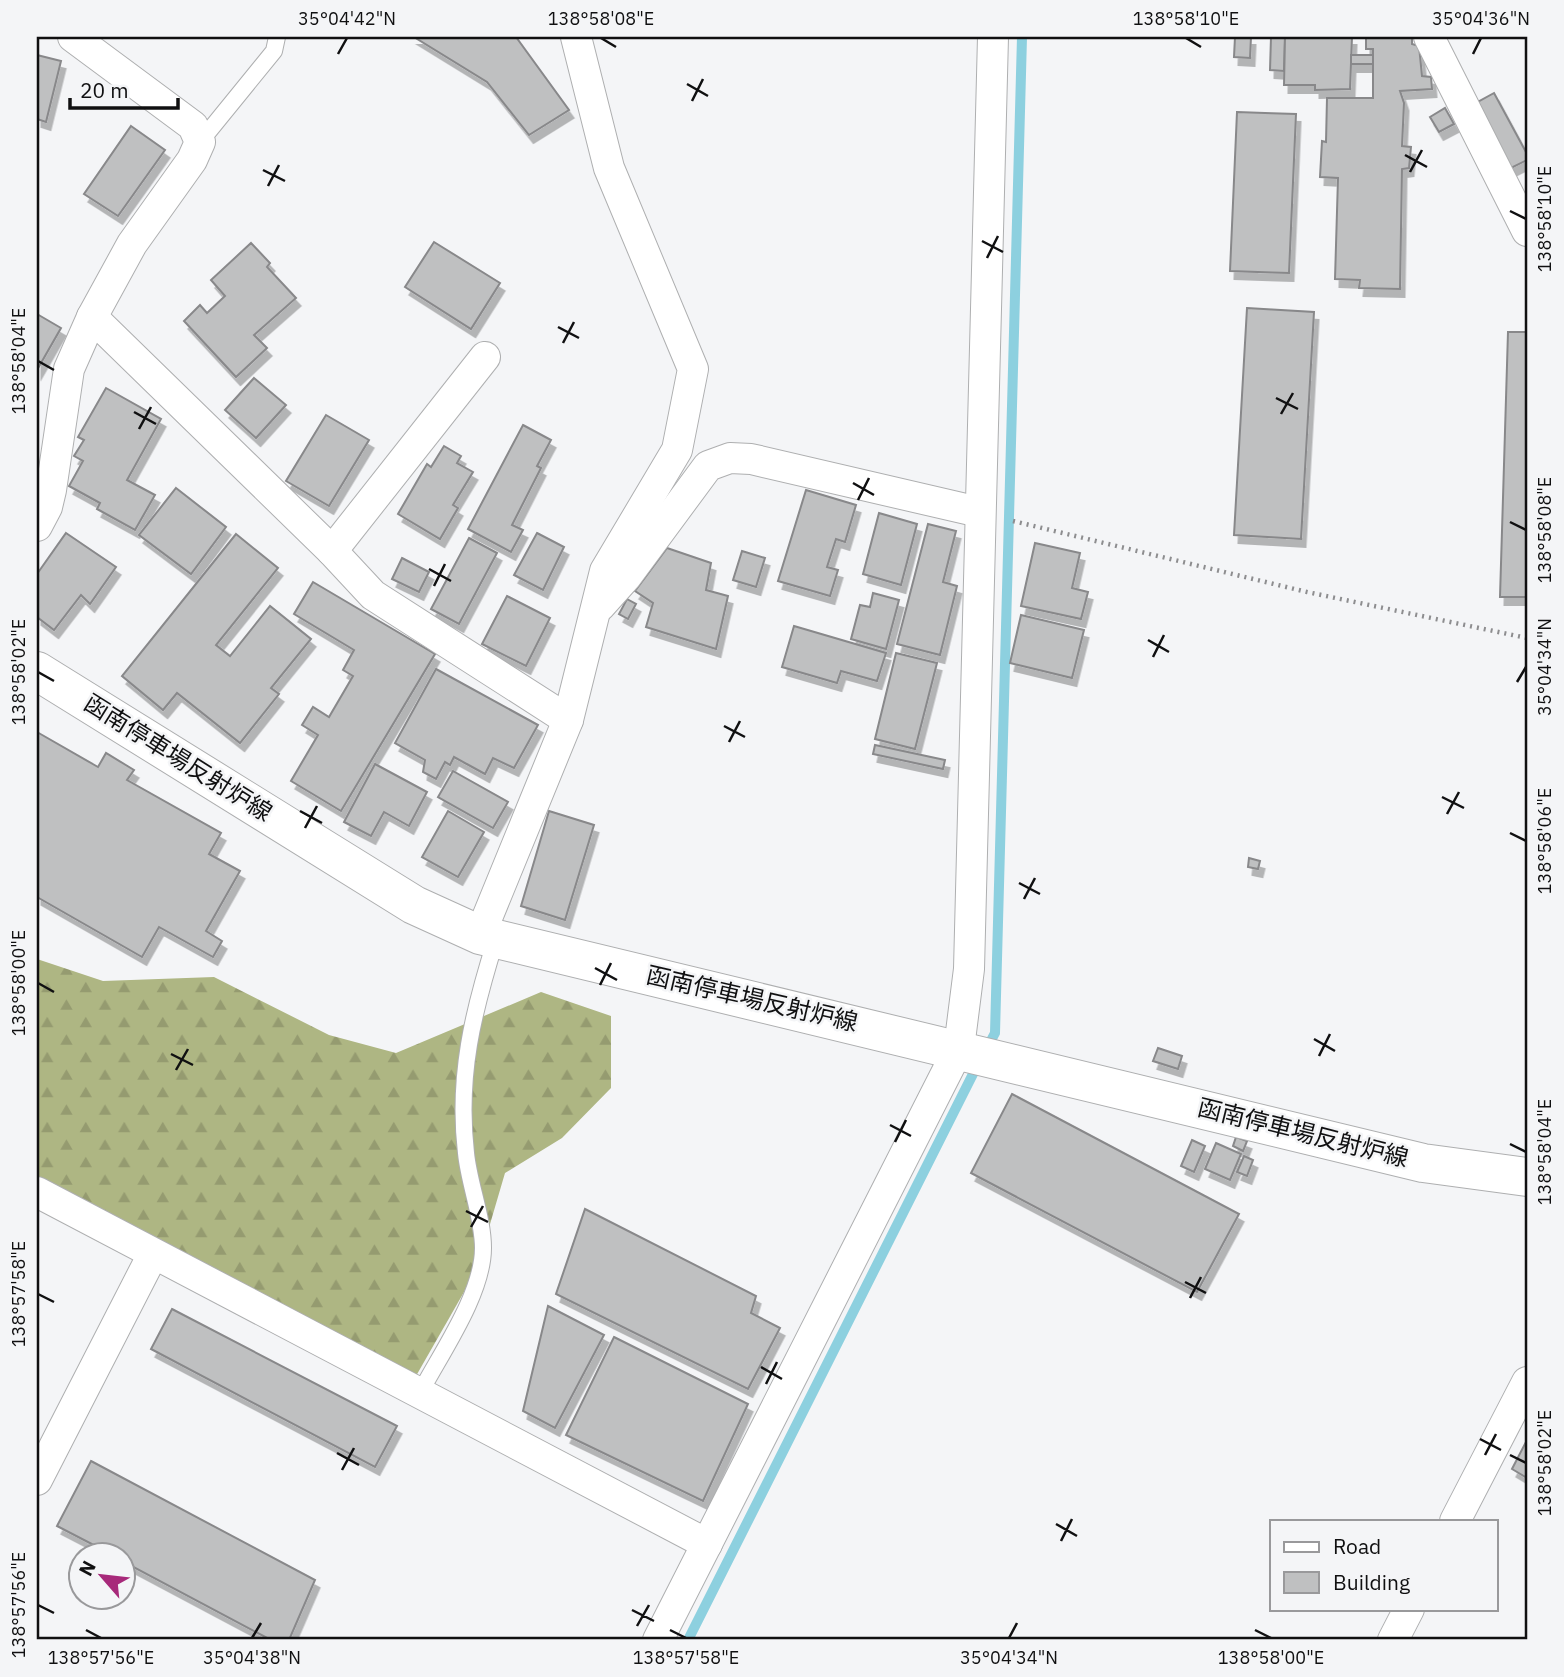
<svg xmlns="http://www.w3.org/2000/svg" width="1564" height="1677" viewBox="0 0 1564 1677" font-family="'IBM Plex Sans','Noto Sans JP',sans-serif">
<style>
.forest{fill:url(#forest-firs)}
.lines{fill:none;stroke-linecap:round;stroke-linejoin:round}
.stream{stroke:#8dd0df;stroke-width:10}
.building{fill:#bfc0c1;stroke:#88888a;stroke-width:2;filter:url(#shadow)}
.service-casing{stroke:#aeafb0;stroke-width:18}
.minor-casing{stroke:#aeafb0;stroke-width:32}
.secondary-casing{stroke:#aeafb0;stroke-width:40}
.path{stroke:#8d8d8f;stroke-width:4.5;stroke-dasharray:2 5;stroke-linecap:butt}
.service{stroke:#fff;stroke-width:16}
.minor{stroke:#fff;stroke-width:30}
.secondary{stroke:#fff;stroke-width:38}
.ticks{fill:none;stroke:#101011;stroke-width:2.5}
.labels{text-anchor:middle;stroke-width:5;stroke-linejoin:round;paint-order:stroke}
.street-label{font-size:24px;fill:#101011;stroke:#f4f5f7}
.neatline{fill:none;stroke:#101011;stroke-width:2.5}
.ticks-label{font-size:18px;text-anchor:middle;fill:#101011}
</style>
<defs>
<pattern id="forest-firs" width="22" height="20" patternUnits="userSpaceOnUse" patternTransform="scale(1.75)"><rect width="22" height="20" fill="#aeb683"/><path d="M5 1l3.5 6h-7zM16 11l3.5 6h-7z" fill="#959b70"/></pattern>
<filter id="shadow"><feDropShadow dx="4.5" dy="8" stdDeviation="0" flood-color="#0004"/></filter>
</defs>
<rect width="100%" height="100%" fill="#f4f5f7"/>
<polygon class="forest" points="37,959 103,981 214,977 329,1035 396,1053 541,992 611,1016 611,1088 562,1138 505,1173 483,1248 464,1292 416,1376 37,1196"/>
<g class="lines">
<g class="stream">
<polyline points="986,1050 995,1033 1022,37"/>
<polyline points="688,1640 978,1064"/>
</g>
</g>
<g class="building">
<polygon points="414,37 516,37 569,110 529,135 487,82"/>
<polygon points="1235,37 1251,37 1250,58 1234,57"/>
<polygon points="1271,37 1285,37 1284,71 1270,70"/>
<polygon points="1285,37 1352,37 1350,89 1315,90 1315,85 1284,85"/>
<polygon points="1366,37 1412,37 1412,44 1419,46 1422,76 1431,77 1432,89 1400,91 1404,103 1402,146 1411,147 1409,168 1402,169 1400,289 1359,288 1360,280 1335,279 1338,178 1320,177 1322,141 1326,142 1327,98 1373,98 1373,49 1366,49"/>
<polygon points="37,55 61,61 46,122 37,119"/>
<rect x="1351" y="55" width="22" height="9"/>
<polygon points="1494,93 1527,154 1527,160 1511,168 1476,103"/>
<polygon points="1445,108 1454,124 1439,132 1430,117"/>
<polygon points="1237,112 1296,114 1289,273 1230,271"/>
<polygon points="131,126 165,150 118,216 84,194"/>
<polygon points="434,242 500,283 471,329 405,287"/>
<polygon points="251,243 270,263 267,267 296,298 254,335 267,348 236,377 184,321 200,305 207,313 225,296 211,280"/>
<polygon points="1247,308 1314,312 1301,539 1234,535"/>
<polygon points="37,314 61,328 37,370"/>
<polygon points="1508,332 1527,332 1527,597 1500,597"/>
<polygon points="254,378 286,405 256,438 225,410"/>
<polygon points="106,388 161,419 127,480 155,495 135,530 97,509 100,503 69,486 83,461 74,456 84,440 78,437"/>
<polygon points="326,415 369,440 329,506 286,481"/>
<polygon points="523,425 551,440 537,466 541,468 512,525 523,530 511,552 468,529"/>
<polygon points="444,446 461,456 457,463 473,472 453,505 458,508 440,539 398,514 427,464 431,467"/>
<polygon points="176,488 226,527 191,574 139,535"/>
<polygon points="806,490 856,505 845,542 836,539 827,567 838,570 830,596 778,581"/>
<polygon points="879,513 917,524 901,585 863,574"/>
<polygon points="928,524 956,531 943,582 957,586 940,655 897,644"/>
<polygon points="66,533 116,567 90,604 81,595 54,630 37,617 37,574"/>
<polygon points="537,533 564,547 543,590 514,575"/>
<polygon points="236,534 278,568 216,645 230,656 270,606 311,639 271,688 279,694 240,743 177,693 163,710 122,676"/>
<polygon points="469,538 497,553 459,624 431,609"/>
<polygon points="1035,543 1080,553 1072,588 1088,592 1081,619 1021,606"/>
<polygon points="667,548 711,563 706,590 728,596 716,649 646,627 653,603 635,591"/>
<polygon points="742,551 765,558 756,587 733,580"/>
<polygon points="402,558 429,572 419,592 392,579"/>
<polygon points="313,582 435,654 341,811 291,781 318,735 302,725 313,707 329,717 353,676 343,670 354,650 294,614"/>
<polygon points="873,593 899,600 886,649 851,639 860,605 870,607"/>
<polygon points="507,596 550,618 526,666 482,644"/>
<polygon points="627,599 636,604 628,619 619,614"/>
<polygon points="1021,615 1084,630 1072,678 1010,663"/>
<polygon points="794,626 886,653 877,681 841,671 837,683 782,667"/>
<polygon points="896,653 937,663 915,749 875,739"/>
<polygon points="436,669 538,725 514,768 493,758 485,774 454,757 450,765 445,762 436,779 423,772 425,760 395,743"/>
<polygon points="37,732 98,767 106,753 134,770 127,780 221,833 209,854 240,871 206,931 222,941 213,957 159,927 142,957 37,897"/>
<polygon points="875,745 945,760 943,769 873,754"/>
<polygon points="375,764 427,792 409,826 384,812 371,836 344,822"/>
<polygon points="453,771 508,802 493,828 438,797"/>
<polygon points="448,811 484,832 458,877 422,857"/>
<polygon points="549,811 594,825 565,920 521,906"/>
<polygon points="1249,858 1260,861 1258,869 1248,867"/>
<polygon points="1158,1048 1182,1056 1178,1069 1153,1061"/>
<polygon points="1012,1094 1239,1214 1197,1292 971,1173"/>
<polygon points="1236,1137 1247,1141 1243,1151 1233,1146"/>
<polygon points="1192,1140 1205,1146 1194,1172 1181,1166"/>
<polygon points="1216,1143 1241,1154 1230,1180 1205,1169"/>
<polygon points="1244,1156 1253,1160 1247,1176 1237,1172"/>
<polygon points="585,1209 756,1296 751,1313 780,1328 748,1389 556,1294"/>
<polygon points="548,1306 604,1335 555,1428 523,1411"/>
<polygon points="172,1309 397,1426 375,1467 151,1349"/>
<polygon points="614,1337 748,1404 703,1501 566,1435"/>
<polygon points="1527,1440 1527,1478 1512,1469"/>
<polygon points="91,1461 315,1580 289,1640 271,1640 122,1561 122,1554 111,1554 57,1526"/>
</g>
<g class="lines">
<defs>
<g id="service">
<polyline points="200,142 274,51 277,37"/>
<path d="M 420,1393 C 441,1353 483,1294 483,1248 C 483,1217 469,1184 466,1153 C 457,1076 473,1012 496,939"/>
</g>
<g id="minor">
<polyline points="1429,37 1527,231"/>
<polyline points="92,317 332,551 373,595 568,720"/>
<polyline points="37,526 47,507 51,490 69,369 92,317 132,244 192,160 200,142 193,126 73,37"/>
<polyline points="332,551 485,357"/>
<polyline points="600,606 626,577 708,466 730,458 751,459 979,512"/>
<polyline points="480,935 568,720 605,571 677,450 693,369 609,168 576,37"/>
<polyline points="37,1192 707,1544"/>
<polyline points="37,1480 153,1254"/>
<polyline points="1455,1521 1527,1382"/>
<polyline points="658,1640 959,1048 969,969 993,37"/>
<polyline points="1393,1640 1409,1609"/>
</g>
<polyline id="secondary" points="37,671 414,905 480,935 1423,1163 1527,1177"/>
</defs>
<use href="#service" class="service-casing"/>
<use href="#minor" class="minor-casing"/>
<use href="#secondary" class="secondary-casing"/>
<polyline class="path" points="1013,521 1307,592 1527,638"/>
<use href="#service" class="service"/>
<use href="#minor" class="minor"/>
<use href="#secondary" class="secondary"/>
</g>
<path class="ticks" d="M 601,38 L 616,47M 1186,38 L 1201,47M 338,54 L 347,38M 1473,54 L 1481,38M 687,84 L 708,96M 692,101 L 703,79M 1405,155 L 1427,167M 263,170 L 285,181M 1410,172 L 1422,150M 268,186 L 279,165M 1510,211 L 1526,219M 982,241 L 1003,252M 987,258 L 998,236M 558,327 L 579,338M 563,343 L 574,322M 38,361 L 54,370M 1276,398 L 1298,409M 134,412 L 156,424M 1281,414 L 1293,393M 139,429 L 151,407M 853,483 L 874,495M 858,500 L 869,478M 1510,522 L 1526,530M 429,569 L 451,581M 434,586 L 445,564M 1148,640 L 1169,652M 1153,657 L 1164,635M 38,672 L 54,681M 1517,682 L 1526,667M 724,726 L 745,737M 729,742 L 740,721M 1442,797 L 1464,808M 300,811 L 322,823M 1447,814 L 1459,792M 305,828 L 317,806M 1510,833 L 1526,841M 1019,883 L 1040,894M 1024,899 L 1035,878M 595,968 L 617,980M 38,983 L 54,992M 600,985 L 611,963M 1314,1039 L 1335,1051M 171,1054 L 193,1065M 1319,1056 L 1330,1034M 176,1070 L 188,1049M 890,1125 L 911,1136M 895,1142 L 906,1120M 1510,1144 L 1526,1152M 466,1211 L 488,1222M 471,1227 L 483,1206M 1185,1282 L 1206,1293M 38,1294 L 54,1302M 1190,1298 L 1201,1277M 761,1367 L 782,1379M 766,1384 L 777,1362M 1480,1439 L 1501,1450M 337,1453 L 359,1465M 1485,1455 L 1496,1434M 1510,1455 L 1526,1463M 342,1470 L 354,1448M 1056,1524 L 1077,1536M 1061,1541 L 1072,1519M 38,1605 L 54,1613M 632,1610 L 654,1621M 637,1626 L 649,1605M 86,1630 L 101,1638M 670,1630 L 686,1638M 1255,1630 L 1271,1638M 252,1638 L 261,1623M 1009,1638 L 1017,1623"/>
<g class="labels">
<g class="street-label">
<text transform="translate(178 758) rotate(32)" y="8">函南停車場反射炉線</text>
<text transform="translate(752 999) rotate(13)" y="8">函南停車場反射炉線</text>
<text transform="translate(1303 1133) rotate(14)" y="8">函南停車場反射炉線</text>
</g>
</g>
<rect width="1564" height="1677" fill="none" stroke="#f4f5f7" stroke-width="77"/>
<rect x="1270" y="1520" width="228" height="91" fill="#f4f5f7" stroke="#99999b" stroke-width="2"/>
<rect x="1284" y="1542" width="35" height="10" fill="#ffffff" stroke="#99999b" stroke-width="2"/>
<text x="1333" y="1554" font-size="21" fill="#101011">Road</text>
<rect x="1284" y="1572" width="35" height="21" fill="#bfc0c1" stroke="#99999b" stroke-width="2"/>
<text x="1333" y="1590" font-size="21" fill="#101011">Building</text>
<g transform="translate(102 1576) rotate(298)"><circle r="33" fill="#f4f5f7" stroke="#99999b" stroke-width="2"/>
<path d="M0-5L12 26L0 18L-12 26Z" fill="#a7297a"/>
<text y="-10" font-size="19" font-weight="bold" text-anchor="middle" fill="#101011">N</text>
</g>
<path d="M70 98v10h108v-10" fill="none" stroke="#101011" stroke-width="3.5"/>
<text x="80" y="98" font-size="21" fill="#101011" stroke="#f4f5f7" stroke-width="5" paint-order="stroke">20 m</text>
<rect x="38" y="38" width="1488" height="1600" class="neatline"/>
<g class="ticks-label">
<text x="347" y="25">35°04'42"N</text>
<text x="601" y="25">138°58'08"E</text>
<text x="1186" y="25">138°58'10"E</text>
<text x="1481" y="25">35°04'36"N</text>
<text transform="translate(1545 219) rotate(-90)" y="6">138°58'10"E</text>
<text transform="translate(19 361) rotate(-90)" y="6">138°58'04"E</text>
<text transform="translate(1545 530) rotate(-90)" y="6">138°58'08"E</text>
<text transform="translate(1545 667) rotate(-90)" y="6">35°04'34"N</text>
<text transform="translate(19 672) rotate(-90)" y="6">138°58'02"E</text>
<text transform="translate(1545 841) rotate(-90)" y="6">138°58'06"E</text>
<text transform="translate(19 983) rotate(-90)" y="6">138°58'00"E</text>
<text transform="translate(1545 1152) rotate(-90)" y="6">138°58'04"E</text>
<text transform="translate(19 1294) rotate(-90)" y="6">138°57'58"E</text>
<text transform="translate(1545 1463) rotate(-90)" y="6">138°58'02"E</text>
<text transform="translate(19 1605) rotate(-90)" y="6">138°57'56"E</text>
<text x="101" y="1664">138°57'56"E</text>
<text x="252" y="1664">35°04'38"N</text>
<text x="686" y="1664">138°57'58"E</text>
<text x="1009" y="1664">35°04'34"N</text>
<text x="1271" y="1664">138°58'00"E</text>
</g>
</svg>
